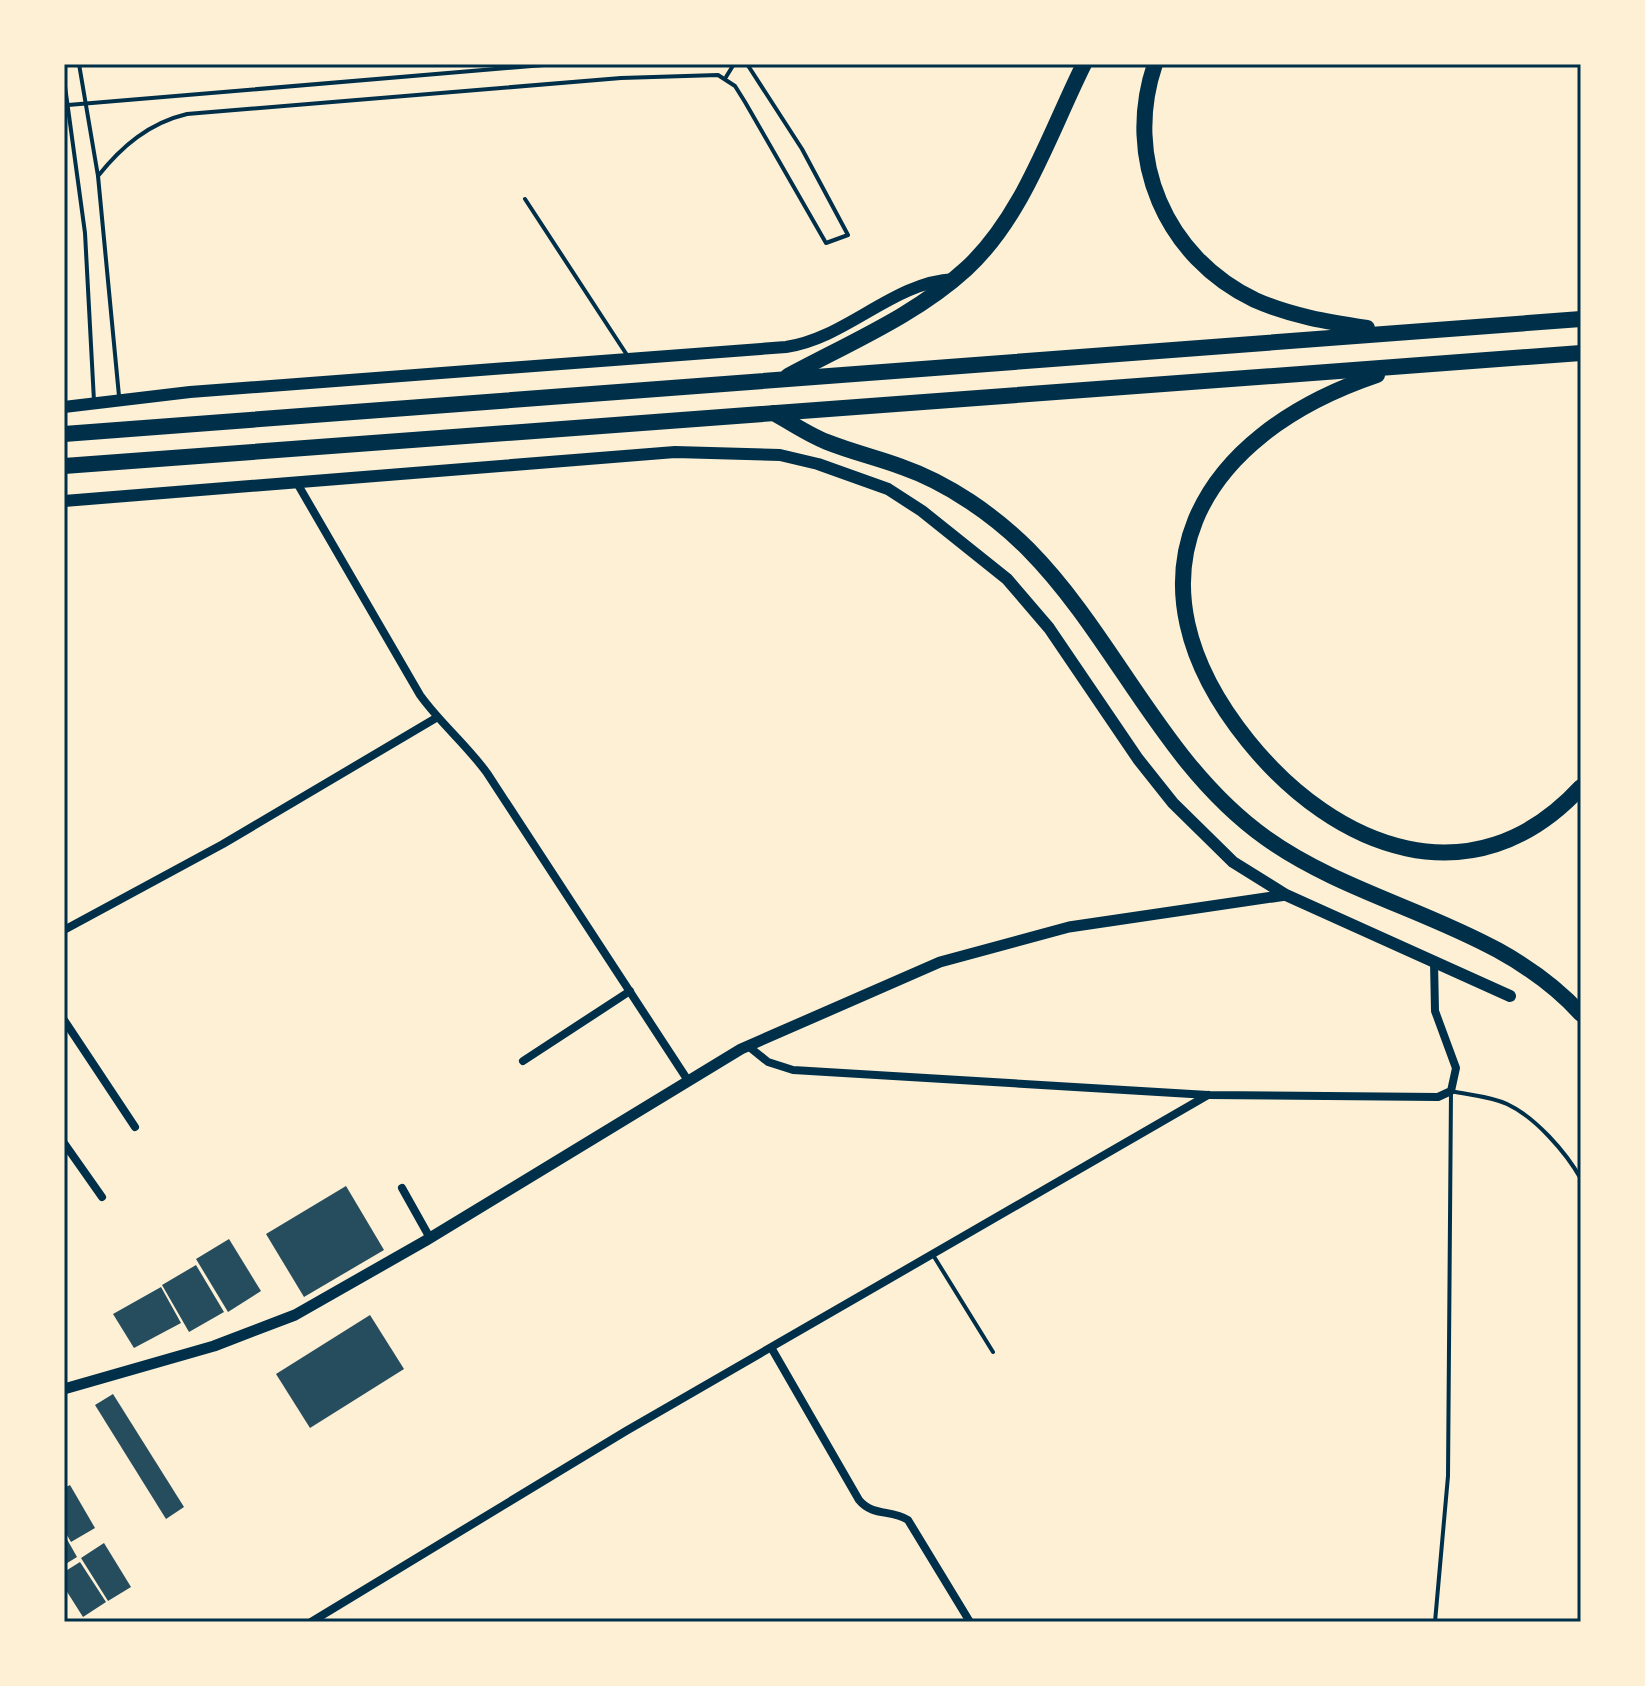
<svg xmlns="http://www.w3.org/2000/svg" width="1645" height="1686" viewBox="0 0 1645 1686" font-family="'IBM Plex Sans',sans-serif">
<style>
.building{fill:#264d5e}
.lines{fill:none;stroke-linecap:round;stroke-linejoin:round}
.service{stroke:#003049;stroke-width:4}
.minor{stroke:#003049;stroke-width:8}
.tertiary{stroke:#003049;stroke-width:11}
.secondary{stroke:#003049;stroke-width:12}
.motorway{stroke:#003049;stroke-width:16}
.neatline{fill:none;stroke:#003049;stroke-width:3}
</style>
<rect width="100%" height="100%" fill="#fdf0d5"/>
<g class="building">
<polygon points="346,1186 384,1250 304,1297 266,1234"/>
<polygon points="229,1239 261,1291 228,1312 196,1259"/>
<polygon points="196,1265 224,1312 189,1332 162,1285"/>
<polygon points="161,1287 181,1323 134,1348 113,1314"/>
<polygon points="370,1315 404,1369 310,1428 276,1374"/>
<polygon points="113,1394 184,1507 166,1519 95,1405"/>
<polygon points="70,1485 95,1528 71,1542 64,1530 64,1488"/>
<polygon points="64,1534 77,1557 64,1565"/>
<polygon points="104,1543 131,1587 108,1601 81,1558"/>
<polygon points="80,1562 106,1602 83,1617 64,1587 64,1572"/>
</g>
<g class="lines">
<g class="service">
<polyline points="79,64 98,176"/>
<polyline points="726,77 734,64"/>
<polyline points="64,79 85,233 94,401"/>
<polyline points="68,105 556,64"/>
<polyline points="525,199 627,355"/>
<path d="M 119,396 L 98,176 C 122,146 149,123 187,114 L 621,78 L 718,75 L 735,86 L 745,102 L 826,243 L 848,235 L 802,149 L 747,64"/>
<polyline points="933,1255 993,1352"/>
<path d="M 1435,1622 L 1448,1476 L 1451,1091 C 1469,1095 1490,1096 1507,1104 C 1535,1117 1566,1152 1581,1179"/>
</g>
<g class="minor">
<path d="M 297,483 L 420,695 C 440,723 466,744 487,773 L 687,1079"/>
<polyline points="64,930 223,844 436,718"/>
<polyline points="64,1020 135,1127"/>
<polyline points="748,1046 768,1062 793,1070 1208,1095 1438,1097 1451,1091 1456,1068 1435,1011 1434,962"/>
<polyline points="523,1061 630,991"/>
<polyline points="64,1143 102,1197"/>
<polyline points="402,1188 430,1238"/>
<path d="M 772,1349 L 859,1500 C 873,1517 891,1509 908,1520 L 970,1622"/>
<polyline points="311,1622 626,1431 1208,1095"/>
</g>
<polyline class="tertiary" points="64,1389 214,1346 295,1315 425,1241 741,1049 940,962 1069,927 1286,895"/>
<g class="secondary">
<path d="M 64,407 L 190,392 L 786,347 C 847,338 893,282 954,279"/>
<polyline points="64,501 675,452 780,455 818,464 888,489 922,511 1007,579 1049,628 1138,759 1173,803 1233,862 1286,895 1510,996"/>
</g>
<g class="motorway">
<path d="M 1155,64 C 1123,158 1165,257 1255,300 C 1291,316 1328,322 1367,328"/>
<path d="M 1377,375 C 1196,436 1117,579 1248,741 C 1335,849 1473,904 1581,787"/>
<path d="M 788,376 C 847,344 916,315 966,269 C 1023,217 1050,132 1084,64"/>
<path d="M 774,413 C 791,423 809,435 827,442 C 852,452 878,458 902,467 C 948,483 994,515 1028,549 C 1116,638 1162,764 1266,838 C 1364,908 1498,922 1581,1014"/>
<polyline points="64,434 1581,319"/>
<polyline points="64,466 1581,353"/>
</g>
</g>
<rect width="1645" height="1686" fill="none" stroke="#fdf0d5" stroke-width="132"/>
<rect x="66" y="66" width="1513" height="1554" class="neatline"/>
</svg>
